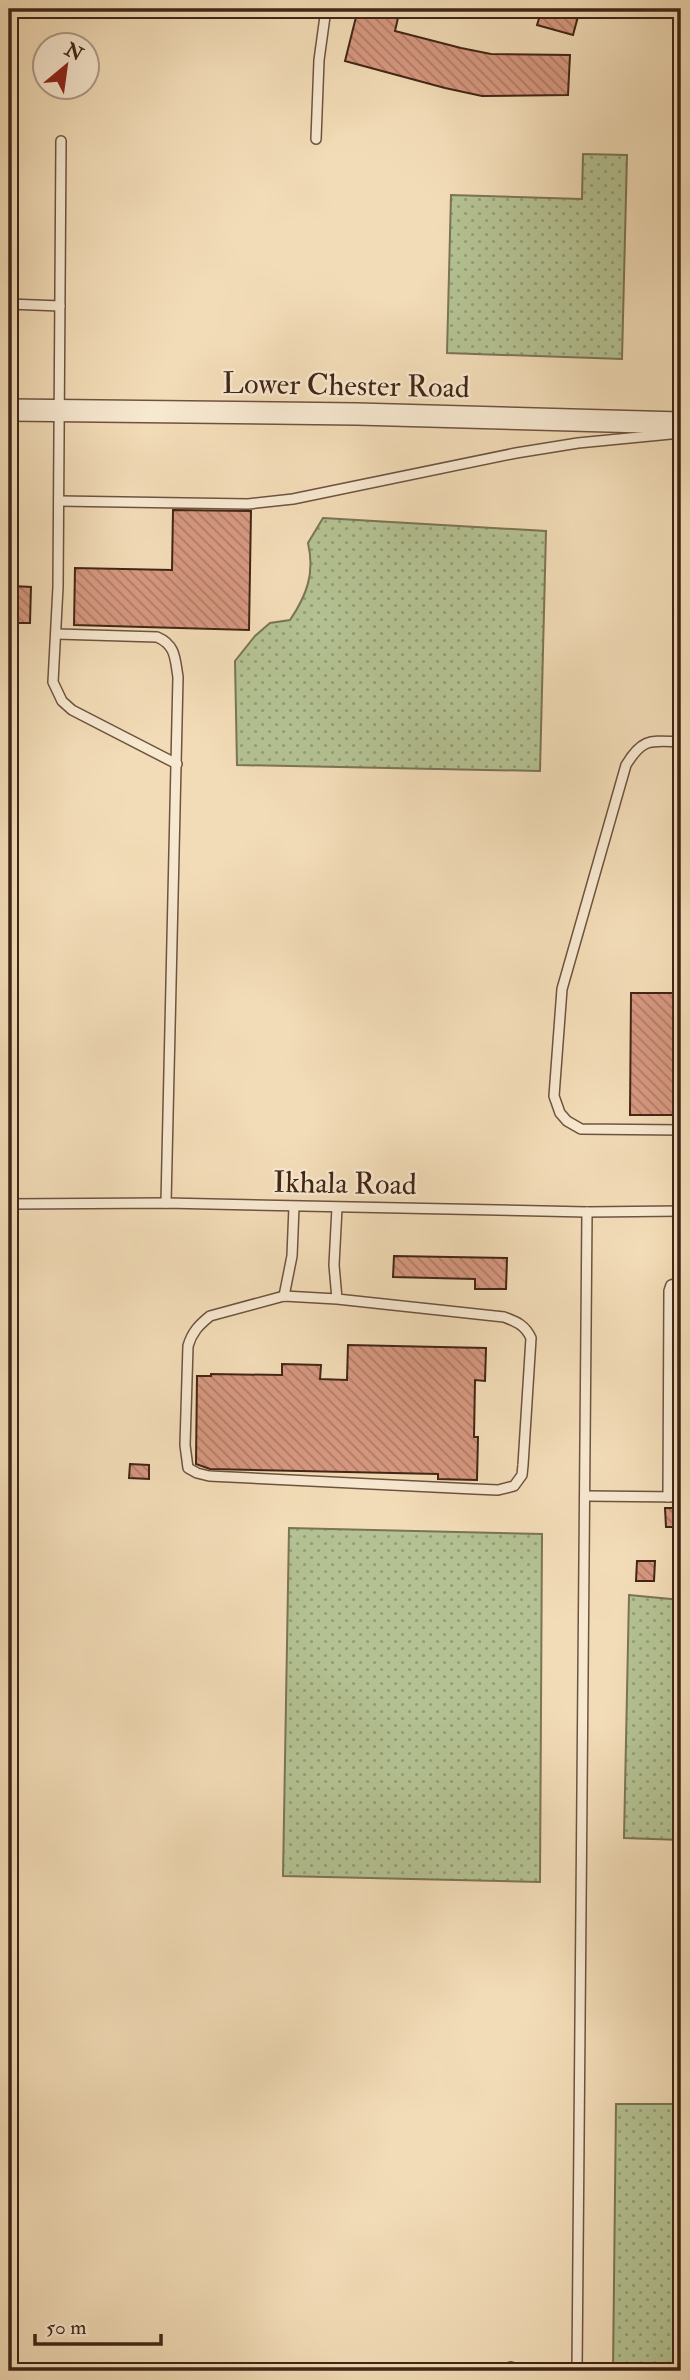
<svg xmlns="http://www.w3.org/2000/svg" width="690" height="2380" viewBox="0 0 690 2380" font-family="'IM FELL Double Pica',serif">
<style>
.green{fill:url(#green-dots);stroke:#7b7454;stroke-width:2}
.building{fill:url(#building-back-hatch);stroke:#422515;stroke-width:2}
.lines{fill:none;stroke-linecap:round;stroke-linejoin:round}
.service-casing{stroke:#6e533e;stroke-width:12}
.tertiary-casing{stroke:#6e533e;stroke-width:24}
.service{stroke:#f7e8d0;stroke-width:9}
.tertiary{stroke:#f7e8d0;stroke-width:21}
.labels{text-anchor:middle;stroke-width:5;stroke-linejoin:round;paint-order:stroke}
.street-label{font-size:30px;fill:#422515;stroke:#f7e8d0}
</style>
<defs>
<pattern id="green-dots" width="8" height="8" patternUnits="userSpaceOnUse" patternTransform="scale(1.75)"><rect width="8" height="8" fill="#b4c293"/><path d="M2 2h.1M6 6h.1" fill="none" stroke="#949d77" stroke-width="1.8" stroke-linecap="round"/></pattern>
<pattern id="building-back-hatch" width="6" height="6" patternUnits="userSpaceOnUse" patternTransform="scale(1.75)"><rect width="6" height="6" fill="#d79880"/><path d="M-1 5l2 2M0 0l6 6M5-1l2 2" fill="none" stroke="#b07c68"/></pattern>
</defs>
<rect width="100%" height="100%" fill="#f2dcb7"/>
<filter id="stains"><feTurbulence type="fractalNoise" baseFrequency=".00286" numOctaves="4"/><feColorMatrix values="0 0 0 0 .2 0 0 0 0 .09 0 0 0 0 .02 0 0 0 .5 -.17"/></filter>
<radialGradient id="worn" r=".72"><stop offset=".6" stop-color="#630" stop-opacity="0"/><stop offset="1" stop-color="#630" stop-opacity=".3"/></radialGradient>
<g class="green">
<polygon points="583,154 627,155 622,359 447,353 451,195 582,199"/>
<path d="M 323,518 L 546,531 L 540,771 L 237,765 L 235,661 L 255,636 L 270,623 L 290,620 C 307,595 315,573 308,543 Z"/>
<polygon points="289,1528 542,1534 540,1882 283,1876"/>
<polygon points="629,1595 681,1600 681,1840 624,1838"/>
<polygon points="616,2104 681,2104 681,2371 613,2371"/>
</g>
<g class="building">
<polygon points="358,9 400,9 395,31 461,48 491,54 570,55 568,95 482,96 445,88 345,61"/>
<polygon points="542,9 580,9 573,35 537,25"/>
<polygon points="173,510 251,511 249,630 74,625 75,568 172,570"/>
<polygon points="13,586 31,587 30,623 12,623"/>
<polygon points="631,993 681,993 681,1115 630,1115"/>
<polygon points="394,1256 507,1258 506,1289 475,1289 475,1279 393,1277"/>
<polygon points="348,1345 486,1348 485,1381 475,1380 474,1437 478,1437 477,1480 438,1479 438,1474 210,1469 196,1464 197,1376 211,1376 211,1374 282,1375 282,1364 321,1365 320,1379 347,1380"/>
<polygon points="130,1464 149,1465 149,1479 129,1478"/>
<polygon points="665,1508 681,1508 681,1527 666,1527"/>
<polygon points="637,1561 655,1561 654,1581 636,1581"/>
</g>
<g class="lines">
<defs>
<g id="service">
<polyline points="316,139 319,60 326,9"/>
<polyline points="61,141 58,587 53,682 62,701 72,710 177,764"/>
<polyline points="9,304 60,306"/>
<polyline points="59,501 248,504 293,499 516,453 578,443 681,433"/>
<path d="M 57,634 L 157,637 C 176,645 175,659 178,677 L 166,1203"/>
<path d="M 681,742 C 651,741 643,737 626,765 L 562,989 L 554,1096 L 560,1113 L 567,1121 L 581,1129 L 681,1130"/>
<polyline points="9,1204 166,1203 587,1212 681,1211"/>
<polyline points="284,1296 292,1256 294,1207"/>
<path d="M 337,1299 L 284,1296 L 210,1316 C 199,1325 192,1332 188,1346 L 185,1445 L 188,1468 L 197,1473 L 209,1476 L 474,1489 L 498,1490 L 514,1486 L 522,1475 L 523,1465 L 531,1338 C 525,1325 517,1322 504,1317 L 337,1299 L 334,1265 L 337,1208"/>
<polyline points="586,1496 681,1497"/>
<polyline points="668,1497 669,1291 671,1285 681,1282"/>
<polyline points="511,2371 511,2367"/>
<polyline points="577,2371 587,1212"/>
</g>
<polyline id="tertiary" points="9,410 357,414 681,423"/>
</defs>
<use href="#service" class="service-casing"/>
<use href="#tertiary" class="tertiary-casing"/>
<use href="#service" class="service"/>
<use href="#tertiary" class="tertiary"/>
</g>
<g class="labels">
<g class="street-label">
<text transform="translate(346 385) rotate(1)" y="10">Lower Chester Road</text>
<text transform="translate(345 1183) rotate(1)" y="10">Ikhala Road</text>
</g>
</g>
<rect width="690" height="2380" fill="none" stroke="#f2dcb7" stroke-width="35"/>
<rect x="10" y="10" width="669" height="2359" fill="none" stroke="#422515" stroke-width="3.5"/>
<rect x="18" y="18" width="655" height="2345" fill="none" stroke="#422515" stroke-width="2"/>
<g transform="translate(66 66) rotate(29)"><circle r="33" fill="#f7e8d0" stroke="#af9a85" stroke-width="2"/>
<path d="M0-5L12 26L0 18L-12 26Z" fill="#8f2418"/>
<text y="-10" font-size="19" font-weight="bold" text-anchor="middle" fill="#422515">N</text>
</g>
<path d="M35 2334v10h126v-10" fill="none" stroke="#422515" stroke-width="3.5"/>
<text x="46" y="2334" font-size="21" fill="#422515" stroke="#f7e8d0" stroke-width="5" paint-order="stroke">50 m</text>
<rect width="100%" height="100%" filter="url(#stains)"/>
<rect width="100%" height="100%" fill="url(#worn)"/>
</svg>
